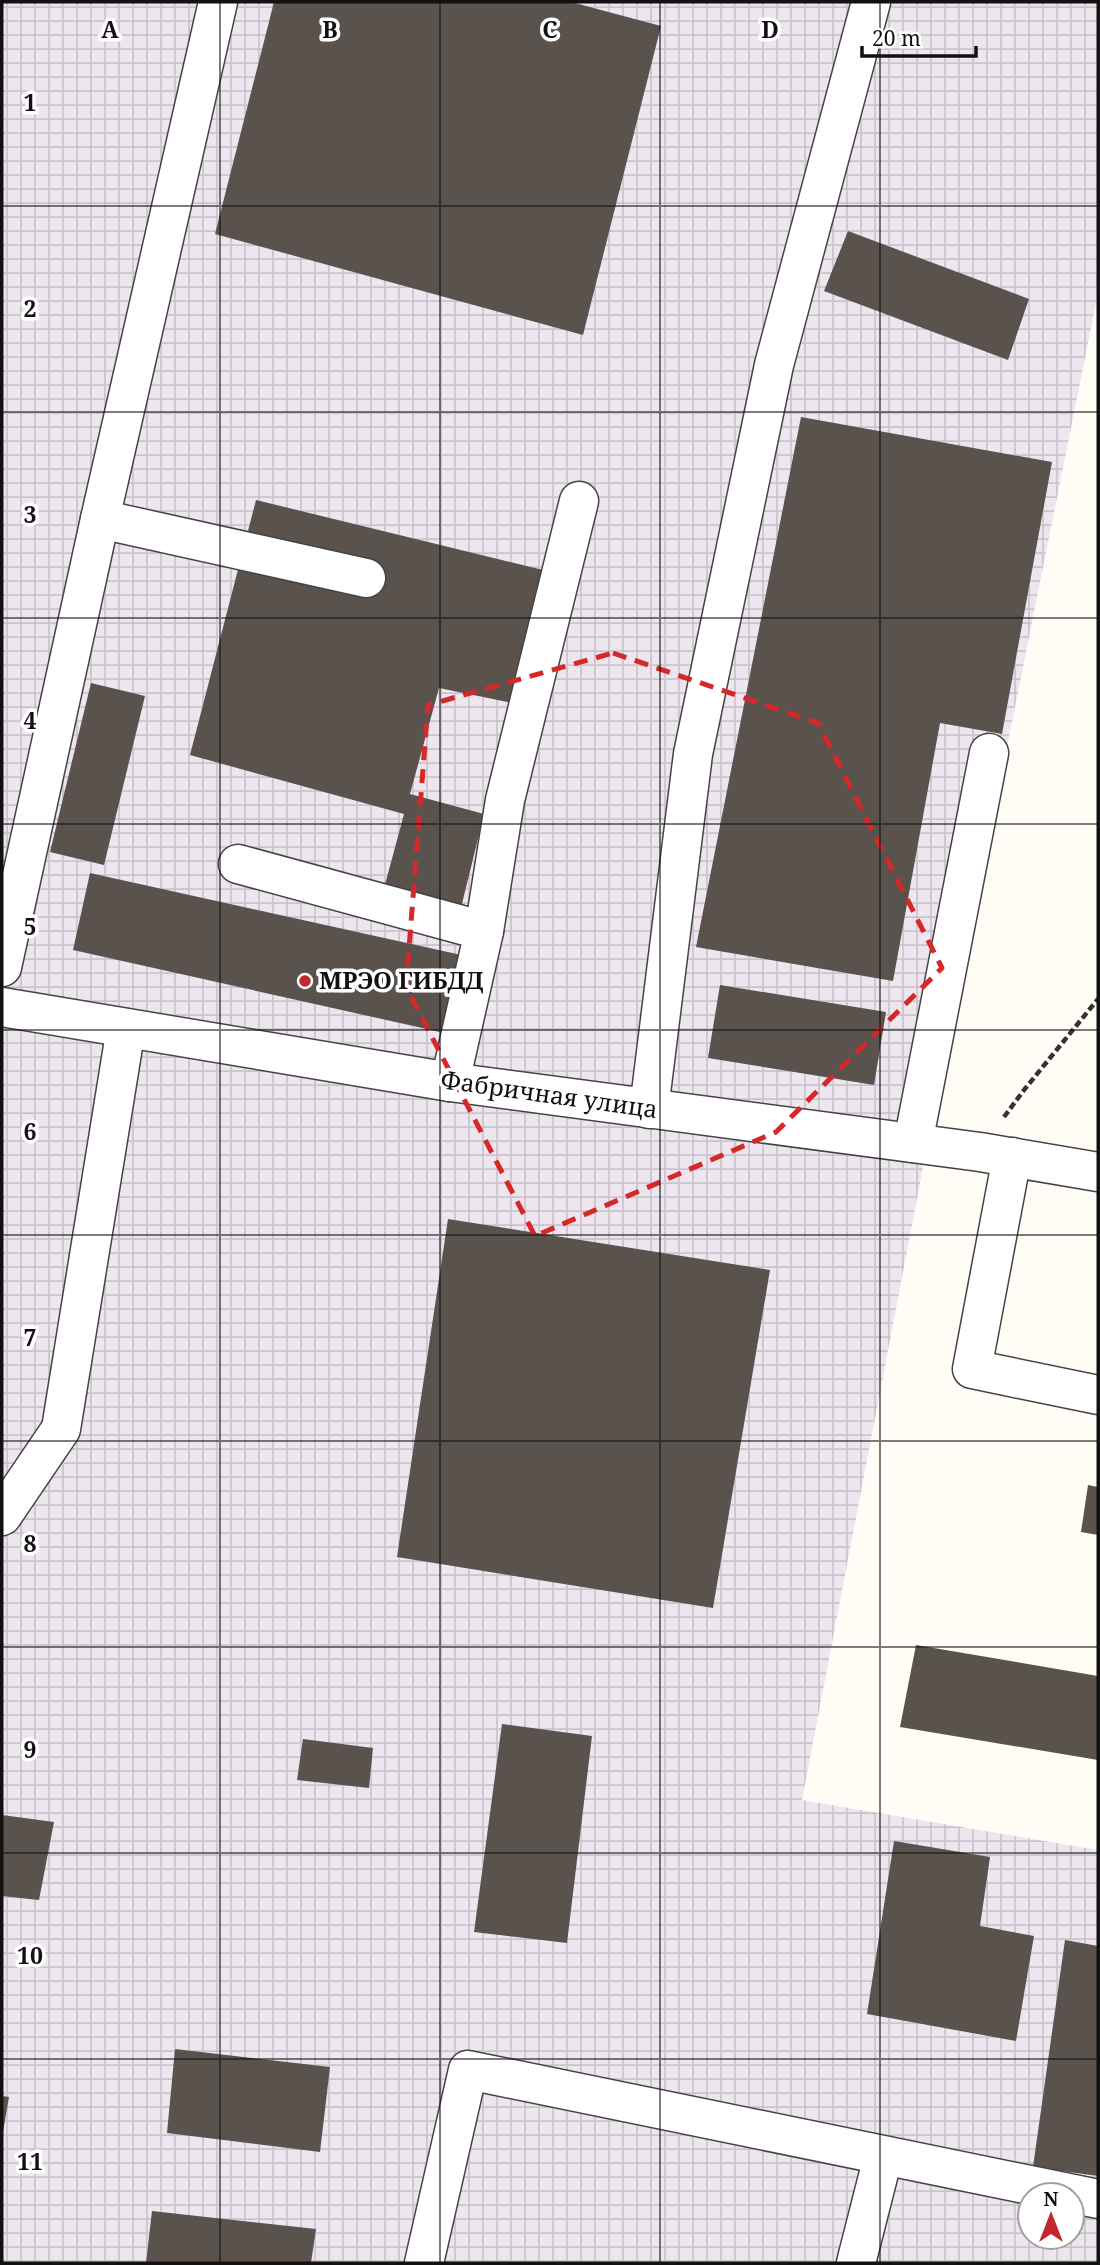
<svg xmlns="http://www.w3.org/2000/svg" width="1100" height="2265" viewBox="0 0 1100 2265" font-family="'Noto Serif',serif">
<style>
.industrial{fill:url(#industrial-grid);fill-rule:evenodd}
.building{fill:#5a524d}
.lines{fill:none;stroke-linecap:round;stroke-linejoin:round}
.minor-casing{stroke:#444;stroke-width:41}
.path{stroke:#333;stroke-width:4.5;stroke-dasharray:7 3.5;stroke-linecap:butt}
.minor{stroke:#fff;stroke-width:38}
.marked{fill:none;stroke:#d62828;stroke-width:5;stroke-dasharray:14 9;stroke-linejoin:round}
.grid{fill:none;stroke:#111;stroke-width:2;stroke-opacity:0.55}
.poi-dot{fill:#c4262e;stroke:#fff;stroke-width:2.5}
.labels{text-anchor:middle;stroke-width:7;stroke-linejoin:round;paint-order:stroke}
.poi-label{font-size:24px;font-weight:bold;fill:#111;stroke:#fff;text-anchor:start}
.street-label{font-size:24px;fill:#111;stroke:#fff}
.grid-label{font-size:23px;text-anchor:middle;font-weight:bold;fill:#111;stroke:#fff;stroke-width:7;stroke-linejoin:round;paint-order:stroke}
</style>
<defs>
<pattern id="industrial-grid" width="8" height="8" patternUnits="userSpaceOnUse" patternTransform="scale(1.75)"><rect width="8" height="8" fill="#eee6ef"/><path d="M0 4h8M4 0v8" fill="none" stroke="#cbc4cc"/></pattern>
</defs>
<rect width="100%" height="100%" fill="#fffdf5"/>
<path class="industrial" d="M 2,2 L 1098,2 L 1098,293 L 930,1131 L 802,1800 L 1098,1850 L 1098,2263 L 2,2263 ZM 1030,2195 L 1072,2195 L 1072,2237 L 1030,2237 Z"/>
<g class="building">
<polygon points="274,2 571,2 661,26 583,335 215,234"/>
<polygon points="848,231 1029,299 1008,360 824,291"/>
<polygon points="801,417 1052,462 1002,734 940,723 893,981 696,947"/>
<polygon points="256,500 543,570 513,703 439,688 410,794 484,814 460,912 383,892 404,814 190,755"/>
<polygon points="91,683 145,696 104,865 50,852"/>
<polygon points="90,873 484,960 467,1038 73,950"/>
<polygon points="720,985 886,1012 874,1085 708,1058"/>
<polygon points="448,1219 770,1270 713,1608 397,1557"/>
<polygon points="1088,1485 1098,1487 1098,1535 1081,1532"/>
<polygon points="916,1645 1098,1676 1098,1760 900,1727"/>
<polygon points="502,1724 592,1736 567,1943 474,1932"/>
<polygon points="303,1739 373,1748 369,1788 297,1780"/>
<polygon points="2,1815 54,1822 39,1900 2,1896"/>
<polygon points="894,1841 990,1857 980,1926 1034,1936 1016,2041 867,2014"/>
<polygon points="1065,1940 1098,1946 1098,2176 1033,2167"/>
<polygon points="175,2049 330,2067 320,2152 167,2133"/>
<polygon points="2,2096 9,2097 3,2132 2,2132"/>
<polygon points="152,2211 316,2229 311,2263 146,2263"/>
</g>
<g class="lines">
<defs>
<g id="minor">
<polyline points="100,519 366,578"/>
<polyline points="238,864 484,931"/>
<polyline points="2,967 100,519 218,2"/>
<polyline points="2,1007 450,1082 980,1152 1098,1172"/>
<polyline points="450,1082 484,931 505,800 579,501"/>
<polyline points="649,1109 693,754 774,365 871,2"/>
<polyline points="913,1143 989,753"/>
<polyline points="1012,1157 972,1369 1098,1395"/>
<polyline points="2,1516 61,1429 126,1028"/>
<polyline points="424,2263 468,2070 1098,2199"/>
<polyline points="856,2263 883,2157"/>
</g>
</defs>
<use href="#minor" class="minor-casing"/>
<polyline class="path" points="1004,1117 1024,1090 1098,999"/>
<use href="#minor" class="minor"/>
</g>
<path class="marked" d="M 613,653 L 818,723 L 942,968 L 776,1132 L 535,1236 L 406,987 L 428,705 Z"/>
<path class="grid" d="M 220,2 L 220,2263M 440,2 L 440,2263M 660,2 L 660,2263M 880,2 L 880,2263M 2,206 L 1098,206M 2,412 L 1098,412M 2,618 L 1098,618M 2,824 L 1098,824M 2,1030 L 1098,1030M 2,1235 L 1098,1235M 2,1441 L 1098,1441M 2,1647 L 1098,1647M 2,1853 L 1098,1853M 2,2059 L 1098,2059"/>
<circle class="poi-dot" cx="305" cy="981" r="7"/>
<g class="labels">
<g class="poi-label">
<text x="319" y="989">МРЭО ГИБДД</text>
</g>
<g class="street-label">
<text transform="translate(549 1095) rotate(8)" y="8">Фабричная улица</text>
</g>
</g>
<g class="grid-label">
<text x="110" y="38">A</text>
<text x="330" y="38">B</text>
<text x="550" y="38">C</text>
<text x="770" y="38">D</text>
<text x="30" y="111">1</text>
<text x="30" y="317">2</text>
<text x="30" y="523">3</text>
<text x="30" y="729">4</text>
<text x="30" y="935">5</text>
<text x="30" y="1140">6</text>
<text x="30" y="1346">7</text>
<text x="30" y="1552">8</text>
<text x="30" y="1758">9</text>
<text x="30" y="1964">10</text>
<text x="30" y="2170">11</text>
</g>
<rect width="1100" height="2265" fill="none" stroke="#111111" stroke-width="7"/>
<g transform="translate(1051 2216)"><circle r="33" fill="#ffffff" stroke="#a0a0a0" stroke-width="2"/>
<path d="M0-5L12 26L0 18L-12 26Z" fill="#c4262e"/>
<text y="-10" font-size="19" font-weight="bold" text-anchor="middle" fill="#111111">N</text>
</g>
<path d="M862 46v10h114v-10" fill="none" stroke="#111111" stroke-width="3.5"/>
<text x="872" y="46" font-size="21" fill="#111111" stroke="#ffffff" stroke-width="5" paint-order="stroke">20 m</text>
</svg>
